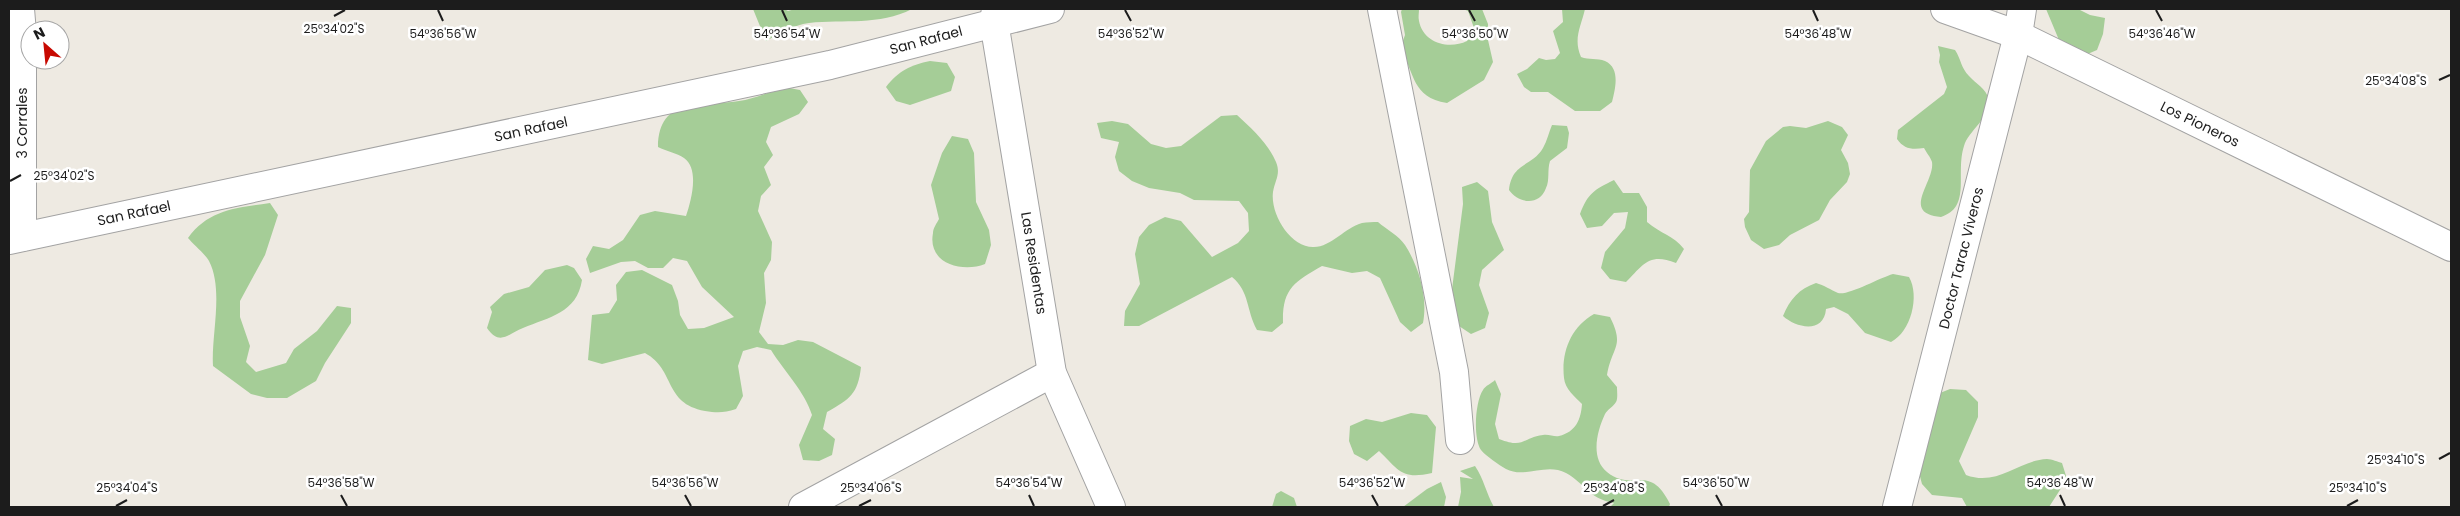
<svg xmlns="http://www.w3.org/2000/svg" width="2460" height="516" viewBox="0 0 2460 516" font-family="Poppins,sans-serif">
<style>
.forest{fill:#a5cd97}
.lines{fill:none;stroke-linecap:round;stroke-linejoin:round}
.minor-casing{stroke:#a3a3a3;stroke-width:30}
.minor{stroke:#fff;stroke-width:28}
.ticks{fill:none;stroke:#1c1c1c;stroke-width:2}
.labels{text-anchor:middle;stroke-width:5;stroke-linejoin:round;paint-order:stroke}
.street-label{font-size:14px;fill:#1c1c1c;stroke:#fff}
.ticks-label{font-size:12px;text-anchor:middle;fill:#1c1c1c;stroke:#fff;stroke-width:5;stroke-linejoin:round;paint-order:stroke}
</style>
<rect width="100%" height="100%" fill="#eeeae2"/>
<g class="forest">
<path d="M 753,9 L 784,9 L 788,11 L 795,9 L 912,9 C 879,26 844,19 809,23 C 793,25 779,34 766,41 Z"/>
<path d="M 1402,9 L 1419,9 C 1419,13 1418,17 1419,21 C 1423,43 1449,50 1467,41 L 1474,28 L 1468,11 L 1463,9 L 1482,9 L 1488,24 L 1488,40 L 1493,62 L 1484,80 L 1447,103 C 1411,97 1416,74 1400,49 L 1405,35 L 1401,12 Z"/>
<path d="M 1562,9 L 1585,9 C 1581,27 1573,38 1581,57 C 1589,60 1597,58 1605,61 C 1621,68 1615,90 1612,102 L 1600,111 L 1575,111 L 1548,92 L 1531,92 L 1524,87 L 1517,74 L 1527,69 L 1539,58 L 1546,60 L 1555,59 L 1560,53 L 1553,31 L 1563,22 Z"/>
<polygon points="2046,9 2078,9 2090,15 2105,18 2103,34 2097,50 2083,56 2069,53 2059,40"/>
<path d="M 1938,46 L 1955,50 C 1961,59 1961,68 1969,76 C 1976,84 1986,88 1989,100 C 1992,116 1968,131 1964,146 C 1955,174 1972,207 1941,217 C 1900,213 1935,182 1932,162 C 1931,158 1926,152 1924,148 C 1912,150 1904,149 1897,139 L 1898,130 L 1944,94 L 1947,87 L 1939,62 L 1940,55 Z"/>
<path d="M 930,61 L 947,63 L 955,77 L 951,91 L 910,105 L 896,101 L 886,87 C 898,71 911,65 930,61 Z"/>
<path d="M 784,87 L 800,90 L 808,102 L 799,114 L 771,127 L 766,142 L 773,155 L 764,167 L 771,185 L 761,196 L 758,211 L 772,242 L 771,260 L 764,273 L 766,303 L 759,332 L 768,344 L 783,345 L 798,340 L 813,342 L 861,367 C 858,394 850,399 827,412 L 823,429 L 835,439 L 832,455 L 819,461 L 803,460 L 799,445 L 812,415 C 805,392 784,371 771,350 L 757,347 L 743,351 L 738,366 L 743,396 L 736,409 C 724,413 717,413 705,411 C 663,403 676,370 645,353 L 602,364 L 588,360 L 592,315 L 609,313 L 617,300 L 616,285 L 626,272 L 642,270 L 672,285 L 678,301 L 680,315 L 688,329 L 704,328 L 734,317 L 702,287 L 687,261 L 673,258 L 663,268 L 648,268 L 635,261 L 621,262 L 590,273 L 586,259 L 593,246 L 609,249 L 623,240 L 640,215 L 655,211 L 686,216 C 691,201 700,169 684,158 C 677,153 666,151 658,147 C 659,95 702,107 739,101 C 754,99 769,92 784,87 Z"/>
<path d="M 1237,115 C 1252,129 1268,143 1276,162 C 1281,174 1275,180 1273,192 C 1270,214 1291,248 1314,247 C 1331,247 1346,227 1362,223 C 1367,222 1373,222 1378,222 C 1386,229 1399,236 1405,245 C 1419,267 1428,297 1423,323 L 1411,332 L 1400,322 L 1380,278 L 1367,271 L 1352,273 L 1322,266 C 1294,282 1282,289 1283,323 L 1272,332 L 1257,330 C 1246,310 1250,292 1232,277 L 1139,326 L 1124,326 L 1125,311 L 1140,284 L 1135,254 L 1139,237 L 1149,225 L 1165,217 L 1181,221 L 1212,257 L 1238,243 L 1249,231 L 1248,213 L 1239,201 L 1194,200 L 1180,193 L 1149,188 L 1132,181 L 1119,171 L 1115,157 L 1119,142 L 1101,138 L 1097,123 L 1112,121 L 1128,124 L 1151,144 L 1166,148 L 1181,146 L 1221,116 Z"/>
<polygon points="1828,121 1842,127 1848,135 1841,150 1848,163 1850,174 1847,182 1830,200 1819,220 1790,235 1779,245 1764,249 1751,240 1745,227 1744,219 1749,212 1750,170 1766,141 1783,127 1790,126 1806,128"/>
<path d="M 1552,125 L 1567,126 L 1569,133 L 1567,148 L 1550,161 C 1547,170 1550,180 1546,188 C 1539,207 1518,203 1509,190 C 1512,162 1532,167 1543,148 C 1547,141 1549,132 1552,125 Z"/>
<path d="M 952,136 L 968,139 L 974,153 L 976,202 L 989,230 L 991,245 L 985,264 C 963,273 927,264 933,233 C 933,228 937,223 939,219 L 931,185 L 942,153 Z"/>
<path d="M 1614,180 L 1623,193 L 1639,193 L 1647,207 L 1647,222 C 1661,234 1673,235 1684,249 L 1676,263 C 1649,252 1643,265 1626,282 L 1610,279 L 1601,268 L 1605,252 L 1625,228 L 1628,212 L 1614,213 L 1602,226 L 1587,228 L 1580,214 C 1588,193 1594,190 1614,180 Z"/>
<polygon points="1477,182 1488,191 1492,222 1504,250 1482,270 1479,285 1489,313 1485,328 1471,334 1459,326 1452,313 1451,297 1463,204 1462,187"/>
<path d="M 270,203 L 278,215 L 265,255 L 240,301 L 240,317 L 250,346 L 246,362 L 256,372 L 286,363 L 294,349 L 317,331 L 337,306 L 351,308 L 351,323 L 325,363 L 316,381 L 287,398 L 267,398 L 251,394 L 213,366 C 211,335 224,290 209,261 C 206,255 193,244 188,238 C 209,209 237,208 270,203 Z"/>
<path d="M 567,265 L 574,268 L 582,280 C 577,313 549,317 523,328 C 509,333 500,347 487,328 L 492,312 L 490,307 L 504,294 L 529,287 L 545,270 Z"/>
<path d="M 1893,274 L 1909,277 C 1920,296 1911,332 1891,342 L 1865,333 L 1848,314 L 1834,307 L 1826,309 C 1824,334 1796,328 1783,316 C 1790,299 1799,289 1816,283 C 1824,285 1831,290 1838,293 C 1848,296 1879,278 1893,274 Z"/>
<path d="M 1594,314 L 1610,317 C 1625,347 1612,346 1607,375 L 1617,387 C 1617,391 1618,399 1616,402 C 1613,407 1608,409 1605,414 C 1597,431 1590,458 1607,472 C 1632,493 1649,462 1670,504 L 1669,507 L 1610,507 L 1614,503 C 1587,498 1586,484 1566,473 C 1546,462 1525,479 1506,469 C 1499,465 1486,456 1481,450 C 1473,438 1475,402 1483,390 C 1485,386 1492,383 1495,380 L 1501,394 L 1495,424 L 1499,439 C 1525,449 1521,438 1543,435 C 1549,434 1554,437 1559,436 C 1576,432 1581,419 1582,404 C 1575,397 1565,389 1564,378 C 1561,352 1571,327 1594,314 Z"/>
<path d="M 1950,389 L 1966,390 L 1978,402 L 1978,417 L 1959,461 L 1966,475 C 1998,487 2019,460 2047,459 C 2052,459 2058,462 2062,463 L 2067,479 L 2049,507 L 1967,507 L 1962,498 L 1932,495 L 1922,484 L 1918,469 L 1935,395 Z"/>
<path d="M 1411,413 L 1427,415 L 1436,427 L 1432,473 C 1401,480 1399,470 1379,451 L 1367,461 L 1354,454 L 1349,441 L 1350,426 L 1366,419 L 1382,422 Z"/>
<path d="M 1475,466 C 1484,479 1486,493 1494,507 L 1458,507 L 1461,492 L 1460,477 L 1473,479 L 1460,471 Z"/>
<polygon points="1441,482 1446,497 1444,507 1403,507 1427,489"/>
<polygon points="1281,491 1294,498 1297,507 1272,507 1276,494"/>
</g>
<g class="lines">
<defs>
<g id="minor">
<polyline points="20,9 22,33 22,237"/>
<polyline points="996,9 994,22 1052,373 1111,507"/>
<polyline points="1382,9 1454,372 1460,440"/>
<polyline points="1945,9 2018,35 2451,247"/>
<polyline points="9,240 830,65 1050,9"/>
<polyline points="803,507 1052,373"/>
<polyline points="1897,507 2018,35 2022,9"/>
</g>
</defs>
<use href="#minor" class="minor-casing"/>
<use href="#minor" class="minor"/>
</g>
<path class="ticks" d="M 438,10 L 443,21M 782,10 L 787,21M 1125,10 L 1131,21M 1469,10 L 1475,21M 1813,10 L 1818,21M 2156,10 L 2162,21M 334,16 L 345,10M 2439,80 L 2450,75M 10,181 L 21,175M 2439,459 L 2450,453M 341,495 L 347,506M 685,495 L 691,506M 1029,495 L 1034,506M 1372,495 L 1378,506M 1716,495 L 1722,506M 2060,495 L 2065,506M 116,506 L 127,500M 859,506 L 871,500M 1603,506 L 1614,500M 2347,506 L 2358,500"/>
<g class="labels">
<g class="street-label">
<text transform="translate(926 40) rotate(-15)" y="5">San Rafael</text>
<text transform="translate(22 123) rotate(-90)" y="5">3 Corrales</text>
<text transform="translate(2200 124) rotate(26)" y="5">Los Pioneros</text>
<text transform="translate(531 129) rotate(-12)" y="5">San Rafael</text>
<text transform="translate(134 213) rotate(-12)" y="5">San Rafael</text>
<text transform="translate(1961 258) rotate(-76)" y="5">Doctor Tarac Viveros</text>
<text transform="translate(1034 263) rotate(81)" y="5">Las Residentas</text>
</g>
</g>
<g class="ticks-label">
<text x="334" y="33">25°34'02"S</text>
<text x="443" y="38">54°36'56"W</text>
<text x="787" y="38">54°36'54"W</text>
<text x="1131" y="38">54°36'52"W</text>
<text x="1475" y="38">54°36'50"W</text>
<text x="1818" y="38">54°36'48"W</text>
<text x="2162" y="38">54°36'46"W</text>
<text x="2396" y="85">25°34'08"S</text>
<text x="64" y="180">25°34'02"S</text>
<text x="2396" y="464">25°34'10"S</text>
<text x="341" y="487">54°36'58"W</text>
<text x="685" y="487">54°36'56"W</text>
<text x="1029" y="487">54°36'54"W</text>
<text x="1372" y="487">54°36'52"W</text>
<text x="1716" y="487">54°36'50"W</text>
<text x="2060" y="487">54°36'48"W</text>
<text x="127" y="492">25°34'04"S</text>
<text x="871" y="492">25°34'06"S</text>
<text x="1614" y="492">25°34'08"S</text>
<text x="2358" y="492">25°34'10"S</text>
</g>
<rect width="2460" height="516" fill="none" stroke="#1c1c1c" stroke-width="20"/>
<g transform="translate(45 45) rotate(333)"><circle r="24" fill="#ffffff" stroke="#a4a4a4"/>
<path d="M0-4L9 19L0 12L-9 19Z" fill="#c70901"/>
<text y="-8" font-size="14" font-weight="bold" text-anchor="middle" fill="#1c1c1c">N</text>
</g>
</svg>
